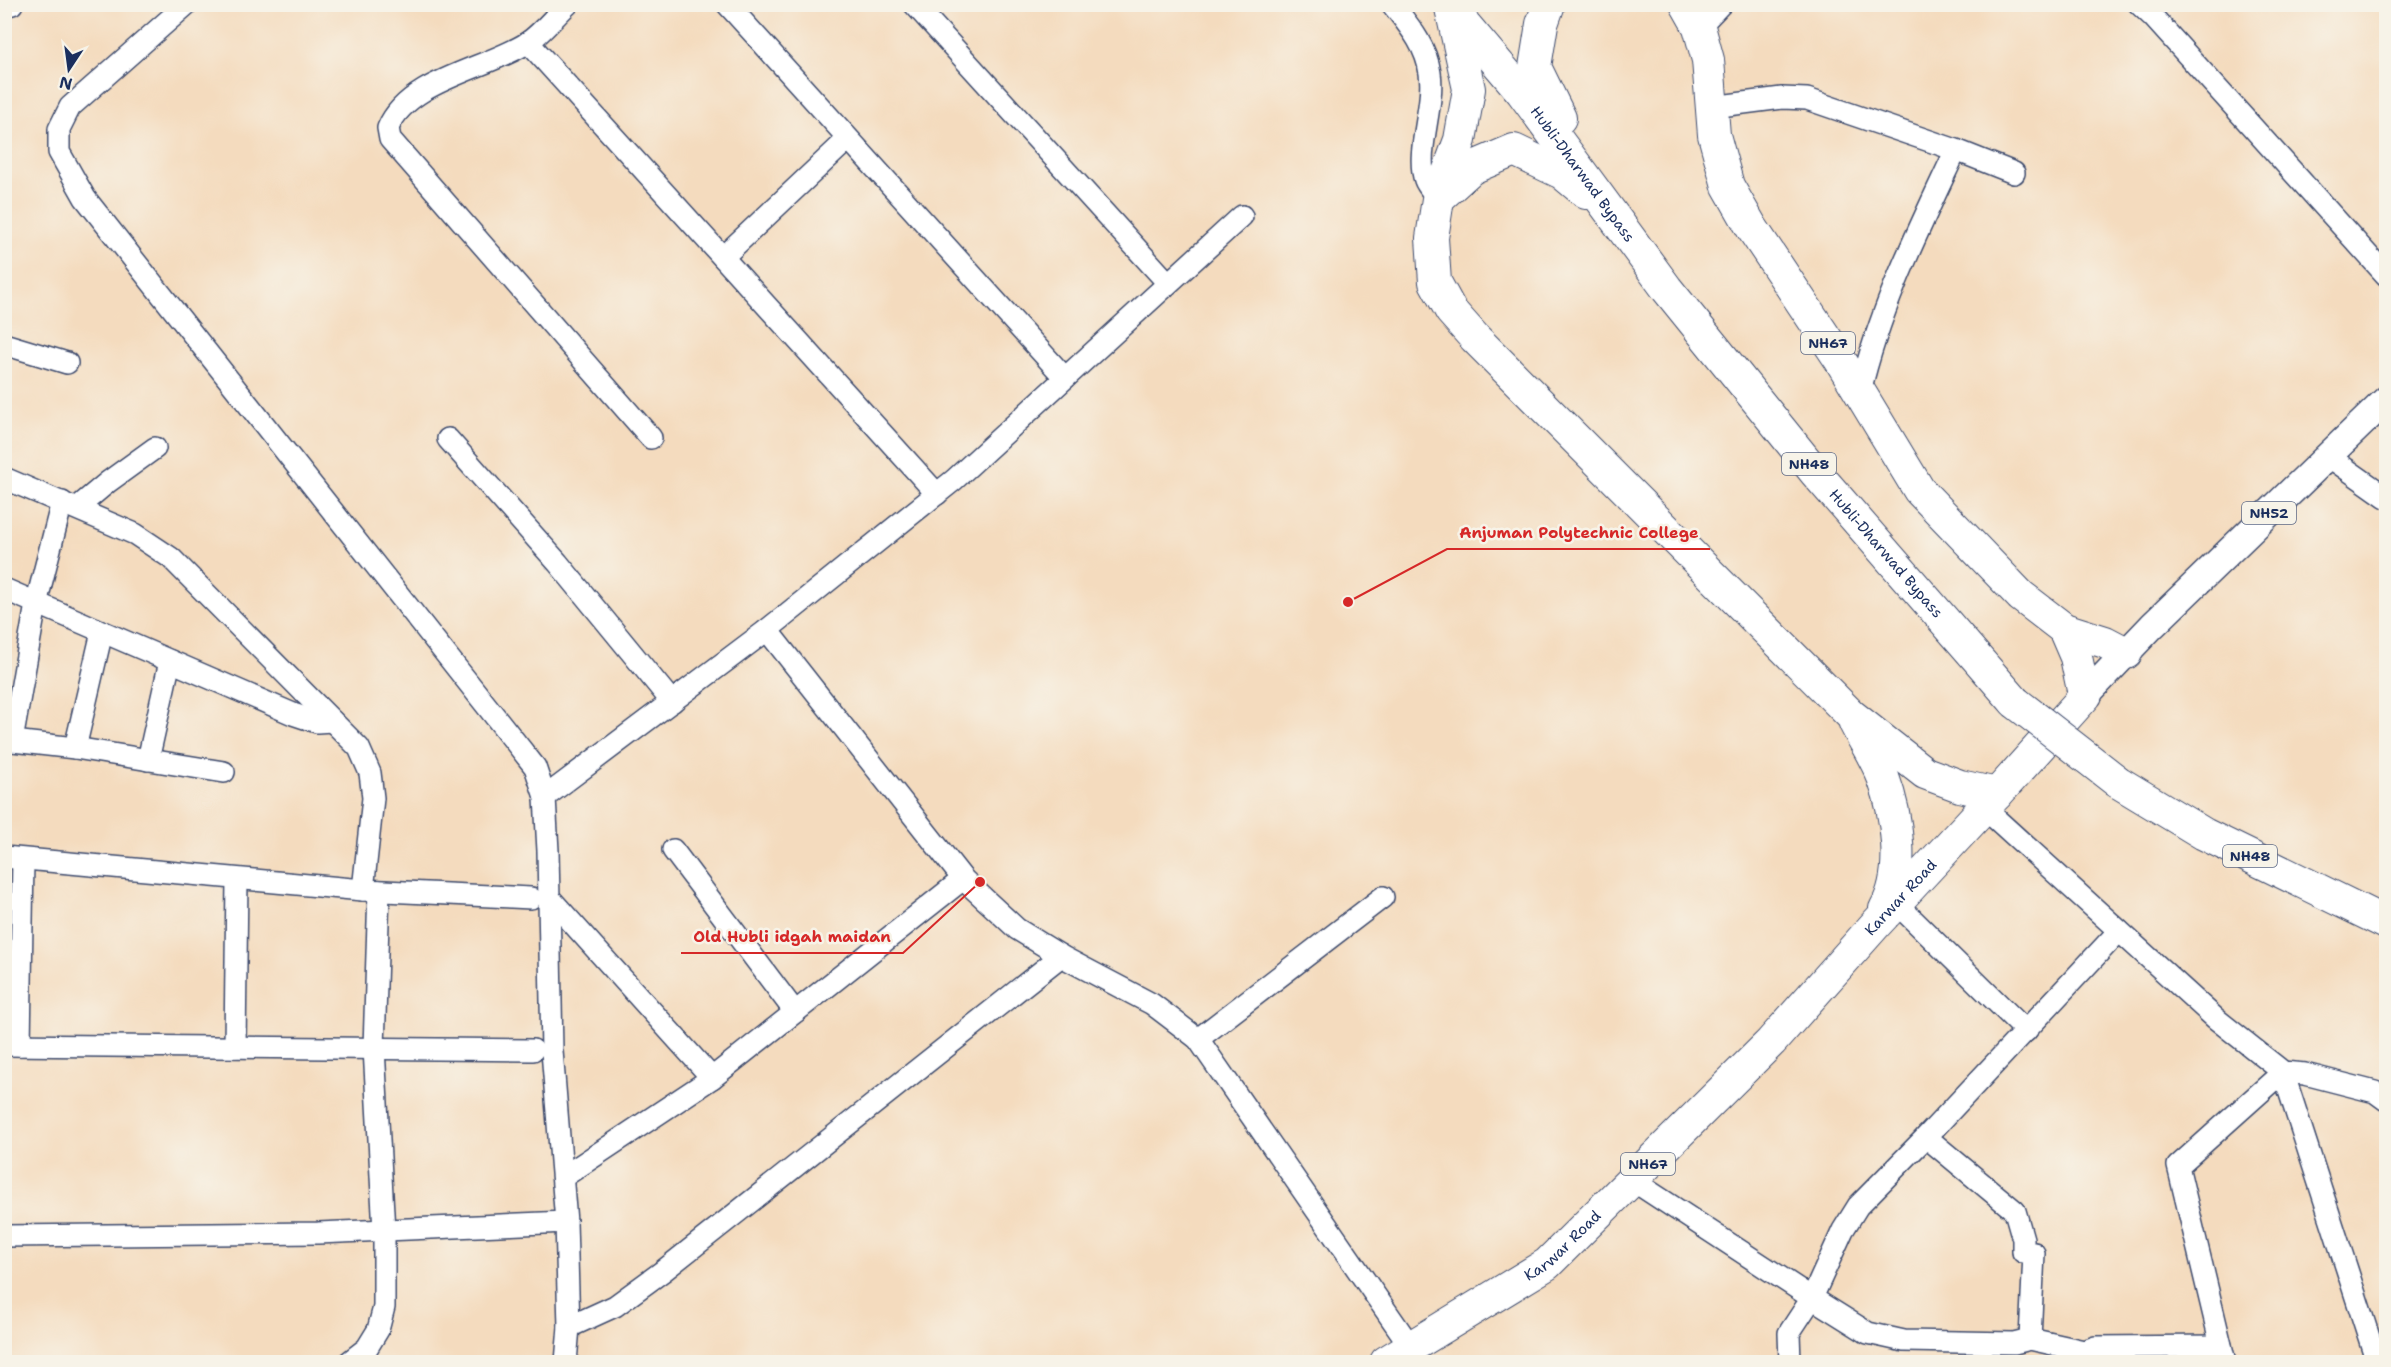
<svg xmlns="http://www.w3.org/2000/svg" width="2391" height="1367" viewBox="0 0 2391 1367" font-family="'Shantell Sans',sans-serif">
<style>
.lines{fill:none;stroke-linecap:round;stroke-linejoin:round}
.minor-casing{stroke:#3c496c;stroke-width:24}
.major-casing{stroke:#3c496c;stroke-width:30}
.highway-casing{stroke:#3c496c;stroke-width:34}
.minor{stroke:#fff;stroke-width:21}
.major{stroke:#fff;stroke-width:27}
.highway{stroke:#fff;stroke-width:32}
.highway-bridge-casing{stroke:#3c496c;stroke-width:34;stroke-linecap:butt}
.highway-bridge{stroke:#fff;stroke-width:32}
.labels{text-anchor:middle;stroke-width:5;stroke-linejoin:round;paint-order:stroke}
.shield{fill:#f7f3e8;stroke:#5d6a87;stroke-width:1.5}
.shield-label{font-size:14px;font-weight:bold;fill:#1b2f5e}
.street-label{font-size:15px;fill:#1b2f5e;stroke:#f7f3e8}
.leader{fill:none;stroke:#d62828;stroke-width:2}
.callout-dot{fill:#d62828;stroke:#f7f3e8;stroke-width:2}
.callout-label{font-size:16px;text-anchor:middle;font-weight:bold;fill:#d62828;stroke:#f7f3e8;stroke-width:5;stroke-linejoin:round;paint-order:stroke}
</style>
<rect width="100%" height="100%" fill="#f7f3e8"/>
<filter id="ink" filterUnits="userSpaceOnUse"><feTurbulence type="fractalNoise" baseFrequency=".0167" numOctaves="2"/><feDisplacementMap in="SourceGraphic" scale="12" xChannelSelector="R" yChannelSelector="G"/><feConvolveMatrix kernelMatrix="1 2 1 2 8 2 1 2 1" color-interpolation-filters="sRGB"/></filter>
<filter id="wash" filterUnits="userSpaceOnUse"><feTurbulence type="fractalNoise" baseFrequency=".008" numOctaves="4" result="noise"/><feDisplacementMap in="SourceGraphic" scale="24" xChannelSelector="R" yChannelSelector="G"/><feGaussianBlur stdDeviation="1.35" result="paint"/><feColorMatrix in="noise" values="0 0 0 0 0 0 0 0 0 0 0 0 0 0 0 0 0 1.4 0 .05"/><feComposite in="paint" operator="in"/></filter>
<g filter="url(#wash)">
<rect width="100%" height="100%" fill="#f4dbbe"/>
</g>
<g filter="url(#ink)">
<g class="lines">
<defs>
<g id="minor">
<polyline points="187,4 70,107 59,129 59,152 85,198 535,767 545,797 548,851 552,1051 566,1222 569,1327 566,1362"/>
<path d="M 568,4 C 555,16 542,33 527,43 C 486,69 408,80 388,128 L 390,139 L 651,438"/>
<polyline points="727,4 1065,378"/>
<polyline points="914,4 1168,283"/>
<path d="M 1392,4 C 1409,26 1426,45 1430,73 C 1435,105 1415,152 1425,180 C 1427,186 1434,193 1438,199"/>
<polyline points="2139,4 2153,17 2386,275"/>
<polyline points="4,6 12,4"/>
<polyline points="1699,27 1721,4"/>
<polyline points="528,42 937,494"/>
<polyline points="1712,107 1782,98 1807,99 1956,150 2014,173"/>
<polyline points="723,257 848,139"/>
<polyline points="4,344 67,363"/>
<path d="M 1860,392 C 1880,307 1919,229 1956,150"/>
<polyline points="448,439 558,563 672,702"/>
<polyline points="2328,456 2386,497"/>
<polyline points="4,478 135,534 171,558 359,748 370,773 373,798 363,890"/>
<polyline points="77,508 108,482 155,448"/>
<polyline points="4,589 293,714 317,722 332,721"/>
<polyline points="767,630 963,879 1017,929 1061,956 1152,1004 1198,1039 1411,1347"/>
<polyline points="4,740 75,748 224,772"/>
<polyline points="12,741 36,604 62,502"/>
<polyline points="75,748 102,632"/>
<polyline points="148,760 170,661"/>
<polyline points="545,797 767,630 954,480 1242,216"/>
<polyline points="1984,808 2215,1018 2283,1072 2305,1074 2375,1092 2386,1100"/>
<polyline points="673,850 795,1012"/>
<polyline points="4,857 363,890 531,898"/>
<polyline points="548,896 712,1078"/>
<polyline points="1896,903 2026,1031"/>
<polyline points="2119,931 1926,1137 1858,1206 1843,1230 1812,1298 1868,1333 1904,1341 2014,1343 2030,1339 2084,1351 2095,1347 2221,1346"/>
<polyline points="1198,1039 1383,897"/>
<polyline points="4,1045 533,1050"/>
<polyline points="20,1045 23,860"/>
<polyline points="235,1047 237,879"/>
<polyline points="1926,1137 2015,1211 2023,1239 2023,1252"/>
<polyline points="563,1177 712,1078 963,879"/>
<polyline points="1632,1180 1812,1298 1789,1333 1790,1362"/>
<polyline points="4,1236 318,1233 566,1222"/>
<polyline points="569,1327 615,1306 663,1271 1061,956"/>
<polyline points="2030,1339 2034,1253"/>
<polyline points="349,1362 367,1348 378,1330 384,1307 384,1231 374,1048 379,891"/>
<polyline points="2225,1362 2178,1166 2283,1072 2377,1362"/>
</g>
<polyline id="major" points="2086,695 2152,626 2386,400"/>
<g id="highway">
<polyline points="1549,4 1542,24 1535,67 1560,118"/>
<polyline points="1686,4 1699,27 1708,60 1714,135 1728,186 1752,228 1839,358 1919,490 2021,596 2064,629 2105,642 2126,653"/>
<polyline points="1451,8 1469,89 1460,140 1438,199 1432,238 1435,282 1451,311 1475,338 1851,715 1925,773 1960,786 1997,794"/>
<path id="s1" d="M 1454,12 L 1522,92 L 1667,289 L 1815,472 L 2015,702"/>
<polyline points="1441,196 1472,168 1514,150 1562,173 1586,193"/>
<path d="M 1855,723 C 1864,741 1876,759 1883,777 C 1897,815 1906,873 1885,909"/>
<polyline points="2118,782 2204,834 2386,923"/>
<path id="s2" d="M 1386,1362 L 1547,1264 L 1771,1042 L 1875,925 L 1997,794 L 2086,695 L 2083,690 L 2076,657 L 2064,629"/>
</g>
</defs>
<use href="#minor" class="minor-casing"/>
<use href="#major" class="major-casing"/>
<use href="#highway" class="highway-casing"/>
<use href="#minor" class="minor"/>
<use href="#major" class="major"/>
<use href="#highway" class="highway"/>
<defs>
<polyline id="highway-bridge" points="2015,702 2118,782"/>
</defs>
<use href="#highway-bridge" class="highway-bridge-casing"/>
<use href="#highway-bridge" class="highway-bridge"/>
</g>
</g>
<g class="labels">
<g class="shield">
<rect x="1801" y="332" width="54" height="22" rx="4.5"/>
<rect x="1782" y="453" width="54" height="22" rx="4.5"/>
<rect x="2242" y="502" width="54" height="22" rx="4.5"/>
<rect x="2223" y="845" width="54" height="22" rx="4.5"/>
<rect x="1621" y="1153" width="54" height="22" rx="4.5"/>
</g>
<g class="shield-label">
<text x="1828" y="348">NH67</text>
<text x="1809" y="469">NH48</text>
<text x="2269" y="518">NH52</text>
<text x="2250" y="861">NH48</text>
<text x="1648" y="1169">NH67</text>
</g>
<g class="street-label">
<text dy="5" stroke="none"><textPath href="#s1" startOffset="207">Hubli-Dharwad Bypass</textPath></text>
<text dy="5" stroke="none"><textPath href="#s1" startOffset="693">Hubli-Dharwad Bypass</textPath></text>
<text dy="5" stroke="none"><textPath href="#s2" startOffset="698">Karwar Road</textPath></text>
<text dy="5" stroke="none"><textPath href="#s2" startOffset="212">Karwar Road</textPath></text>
</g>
</g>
<path class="leader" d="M1348 602L1447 549H1710M980 882L903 953H681"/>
<g class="callout-dot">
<circle cx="1348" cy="602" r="6"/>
<circle cx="980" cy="882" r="6"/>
</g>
<g class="callout-label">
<text x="1579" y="538">Anjuman Polytechnic College</text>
<text x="792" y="942">Old Hubli idgah maidan</text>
</g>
<rect width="2391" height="1367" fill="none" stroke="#f7f3e8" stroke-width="24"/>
<g transform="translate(69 69) rotate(193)" stroke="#f7f3e8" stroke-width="4.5" paint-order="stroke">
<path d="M0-4.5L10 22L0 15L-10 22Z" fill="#1b2f5e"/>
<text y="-9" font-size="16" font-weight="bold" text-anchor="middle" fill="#1b2f5e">N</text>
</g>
</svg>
